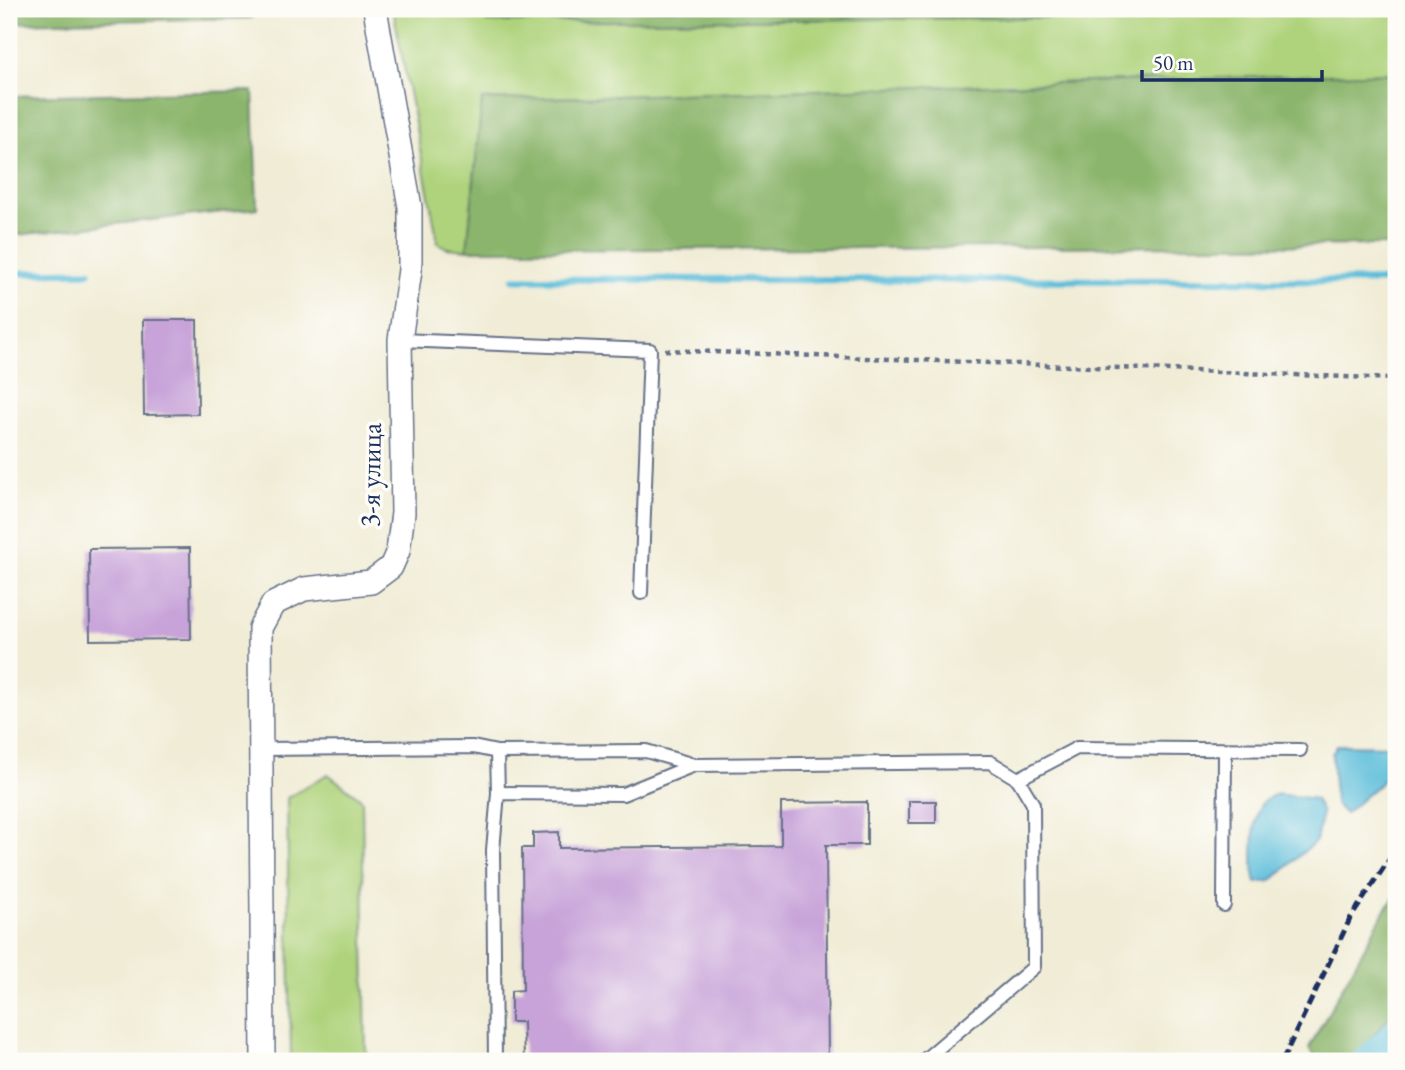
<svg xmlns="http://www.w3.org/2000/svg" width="1405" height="1070" viewBox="0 0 1405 1070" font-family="'EB Garamond',serif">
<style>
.green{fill:#afd37c;stroke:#65816d;stroke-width:2}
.forest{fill:#8bb56c;stroke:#537265;stroke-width:2}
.water{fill:#5cbdda;stroke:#3c769c;stroke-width:2}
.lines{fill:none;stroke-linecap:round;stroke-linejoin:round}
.stream{stroke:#5cbdda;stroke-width:7}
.canal{stroke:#5cbdda;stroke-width:24}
.building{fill:#c7a3d9}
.service-casing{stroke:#667188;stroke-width:16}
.minor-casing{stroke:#667188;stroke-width:26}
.path{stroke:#667188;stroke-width:4.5;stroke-dasharray:5 5;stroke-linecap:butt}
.service{stroke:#fff;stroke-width:12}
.minor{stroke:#fff;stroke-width:23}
.rail{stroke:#1b2f5e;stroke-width:5;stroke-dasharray:10 5;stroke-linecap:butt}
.labels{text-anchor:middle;stroke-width:7;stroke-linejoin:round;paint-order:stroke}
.street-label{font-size:28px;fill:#1b2f5e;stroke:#fdfcf7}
</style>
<rect width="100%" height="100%" fill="#fdfcf7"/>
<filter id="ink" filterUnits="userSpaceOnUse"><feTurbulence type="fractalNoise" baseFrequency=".0143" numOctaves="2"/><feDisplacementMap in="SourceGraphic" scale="14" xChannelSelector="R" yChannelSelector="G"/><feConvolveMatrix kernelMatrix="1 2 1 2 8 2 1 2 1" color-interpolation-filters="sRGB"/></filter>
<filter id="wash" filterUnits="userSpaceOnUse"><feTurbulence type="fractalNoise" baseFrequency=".00686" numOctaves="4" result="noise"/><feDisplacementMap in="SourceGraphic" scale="28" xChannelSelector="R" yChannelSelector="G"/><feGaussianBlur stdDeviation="1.57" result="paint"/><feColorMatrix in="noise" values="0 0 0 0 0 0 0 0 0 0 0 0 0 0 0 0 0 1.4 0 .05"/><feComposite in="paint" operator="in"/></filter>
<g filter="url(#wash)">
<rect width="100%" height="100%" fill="#f0ecd6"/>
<g class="green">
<polygon points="393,9 487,9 487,22 1016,18 1396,9 1396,73 482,100 467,250 447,248 438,243"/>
<polygon points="328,774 362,800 366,1061 291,1061 287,798"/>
</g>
<g class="forest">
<polygon points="9,9 259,9 251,18 9,23"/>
<polygon points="487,9 1396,9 1016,18 487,22"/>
<polygon points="1396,73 1396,245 467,250 482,100"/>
<polygon points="253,91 257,208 9,236 9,96"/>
<polygon points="1396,895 1396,1009 1352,1061 1318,1061 1309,1048 1385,910"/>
</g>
<g class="water">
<polygon points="1337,745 1396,746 1396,769 1345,814 1335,804 1332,754"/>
<path d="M 1277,794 L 1315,799 L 1322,813 L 1316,841 L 1271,881 L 1256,883 C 1251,867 1252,817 1262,803 C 1265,799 1272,796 1277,794 Z"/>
</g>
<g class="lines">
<g class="stream">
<polyline points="9,273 89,272"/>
<polyline points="514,279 1396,281"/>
</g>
<polyline class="canal" points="1364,1061 1396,1030"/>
</g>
<g id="blocks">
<g class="building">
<polygon points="143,320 197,320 198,414 144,415"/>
<polygon points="190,548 191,639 90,640 89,549"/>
<rect x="909" y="801" width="27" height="22"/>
<polygon points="867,802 867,845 826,845 828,1061 524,1061 523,1022 511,1022 511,991 523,990 522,848 533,848 533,833 559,832 559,848 781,846 781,803"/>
</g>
</g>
</g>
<g filter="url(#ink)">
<use href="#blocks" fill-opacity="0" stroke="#667188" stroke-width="2"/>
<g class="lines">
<defs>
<g id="service">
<polyline points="400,340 650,350 641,593"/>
<polyline points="261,749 473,747 497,752"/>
<polyline points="1018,779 1077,748 1300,750"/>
<polyline points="498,793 497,752 646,751 694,765"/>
<polyline points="1224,905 1225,750"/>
<polyline points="495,1061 493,850 498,793 623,794 694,765 990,762 1018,779 1033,804 1034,967 923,1061"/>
</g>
<polyline id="minor" points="263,1061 260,628 273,604 304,589 371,582 391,567 398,551 403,513 400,340 410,270 410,207 375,9"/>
</defs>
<use href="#service" class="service-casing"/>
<use href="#minor" class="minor-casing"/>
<polyline class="path" points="665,350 1396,379"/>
<use href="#service" class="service"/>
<use href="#minor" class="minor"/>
<polyline class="rail" points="1282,1061 1350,919 1396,849"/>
</g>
</g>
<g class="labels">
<g class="street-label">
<text transform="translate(370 475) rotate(-89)" y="10">3-я улица</text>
</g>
</g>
<rect width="1405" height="1070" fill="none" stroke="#fdfcf7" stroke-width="35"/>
<path d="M1142 70v10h180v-10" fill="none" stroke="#1b2f5e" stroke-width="3.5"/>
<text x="1153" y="70" font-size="21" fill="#1b2f5e" stroke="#fdfcf7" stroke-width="5" paint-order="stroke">50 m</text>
</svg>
